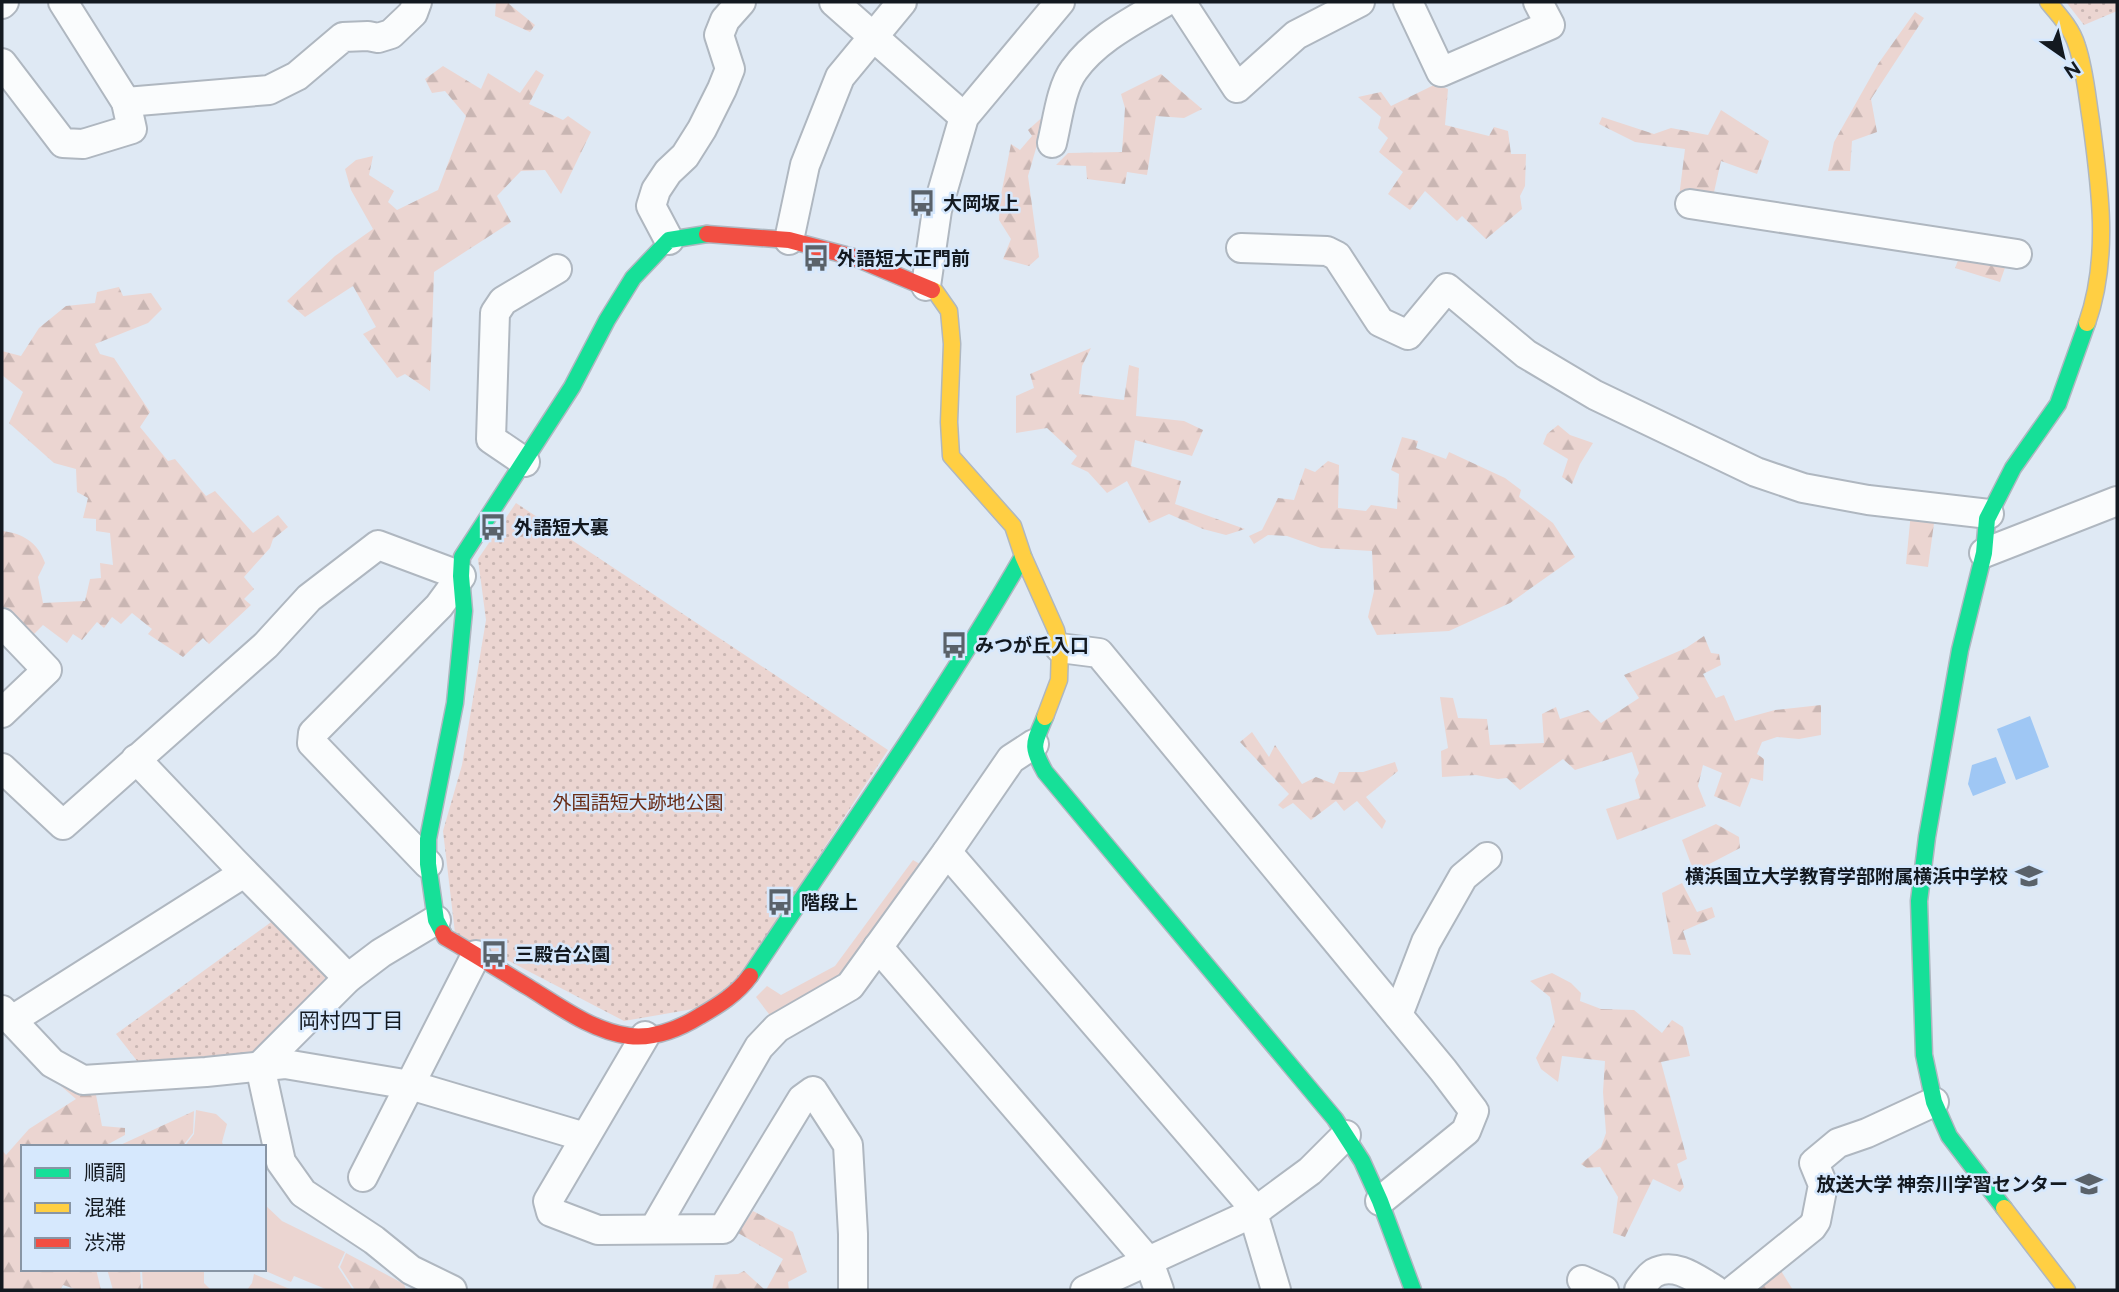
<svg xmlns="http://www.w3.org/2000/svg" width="2119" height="1292" viewBox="0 0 2119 1292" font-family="Raleway,'Noto Sans JP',sans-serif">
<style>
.grass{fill:#ebd5d1}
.forest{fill:url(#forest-firs)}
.park{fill:url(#park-dots)}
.water{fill:#9fc7f4}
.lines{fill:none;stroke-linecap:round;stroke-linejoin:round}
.street-casing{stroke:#afb7c0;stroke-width:32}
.fast-casing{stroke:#afb7c0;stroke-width:19}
.slow-casing{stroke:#afb7c0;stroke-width:19}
.jam-casing{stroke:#afb7c0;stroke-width:19}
.street{stroke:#fafcfd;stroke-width:28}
.fast{stroke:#16e098;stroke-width:16}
.slow{stroke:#ffcf43;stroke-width:16}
.jam{stroke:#f24e42;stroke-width:16}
.labels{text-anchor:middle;stroke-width:5;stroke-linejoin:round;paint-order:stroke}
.poi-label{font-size:19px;font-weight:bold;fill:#131920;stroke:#d6e8fd;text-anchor:start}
.park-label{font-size:19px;fill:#6a2d17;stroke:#d6e8fd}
.neighbourhood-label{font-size:21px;fill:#131920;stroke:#d6e8fd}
</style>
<defs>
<pattern id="forest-firs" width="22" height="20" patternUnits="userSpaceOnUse" patternTransform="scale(1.75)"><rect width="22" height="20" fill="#ebd5d1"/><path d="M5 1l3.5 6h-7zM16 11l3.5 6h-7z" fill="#c9b6b3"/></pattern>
<pattern id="park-dots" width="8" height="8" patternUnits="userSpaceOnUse" patternTransform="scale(1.75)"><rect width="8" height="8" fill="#ebd5d1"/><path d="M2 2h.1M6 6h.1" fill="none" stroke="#c9b6b3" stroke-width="1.8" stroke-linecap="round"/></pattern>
</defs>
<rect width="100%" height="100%" fill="#dfe9f4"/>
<g class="grass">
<polygon points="913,860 925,867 843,981 772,1018 756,997 767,986 781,995 835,966"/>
<polygon points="196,1110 216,1114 227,1124 222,1142 224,1147 184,1147 194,1134"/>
<polygon points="264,1204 282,1221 345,1252 338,1267 353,1290 328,1290 294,1276 291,1282 261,1269 264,1269"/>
<polygon points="142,1269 204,1269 204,1283 211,1290 143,1290"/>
<polygon points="254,1274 292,1290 247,1290 252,1283"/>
</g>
<g class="forest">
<polygon points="496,2 509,2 509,4 535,25 530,32 495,16"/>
<polygon points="1915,12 1924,18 1871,99 1877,132 1852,141 1850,171 1828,171 1834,142 1878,64"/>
<polygon points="443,66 481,89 488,73 520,93 536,70 544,75 529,104 563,120 568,116 591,132 561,194 545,170 521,171 497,196 511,222 434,272 430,391 405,374 397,378 363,334 376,327 353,286 305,317 287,301 335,256 373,229 351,190 345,169 356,160 373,156 369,175 394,191 388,202 397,210 438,190 466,116 445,91 432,93 425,79"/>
<polygon points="1161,74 1202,109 1184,118 1156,116 1147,175 1127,172 1125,184 1087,179 1086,166 1056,165 1068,153 1122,152 1125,108 1121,94"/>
<polygon points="1436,84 1448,89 1445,125 1489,136 1494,127 1508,131 1511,154 1526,154 1525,186 1520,196 1522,209 1486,239 1462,216 1457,221 1425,191 1410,210 1388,194 1403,172 1379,152 1388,138 1378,128 1381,117 1358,97 1381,92 1391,106"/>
<polygon points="1721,110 1769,141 1757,174 1721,161 1712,201 1679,197 1685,149 1635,142 1599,124 1602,117 1654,134 1671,128 1708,135"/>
<polygon points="1046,114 1028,176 1039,257 1029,266 1003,259 1011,239 999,220 1000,200 1011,144 1020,150 1032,136 1028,130"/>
<polygon points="1959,258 2008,259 2000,282 1955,268"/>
<path d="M 119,287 L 123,296 L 151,293 L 162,309 L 148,323 L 95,344 L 100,354 L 114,358 L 150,412 L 140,427 L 168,461 L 175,459 L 206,496 L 215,491 L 253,533 L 278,515 L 288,527 L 273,539 L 270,548 L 244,577 L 254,589 L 244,599 L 251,605 L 209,644 L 203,638 L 183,657 L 148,634 L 152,629 L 132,613 L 121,624 L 112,617 L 104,628 L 97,622 L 82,640 L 73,634 L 67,643 L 43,625 L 30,638 L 2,611 L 2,531 C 23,533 38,543 45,563 L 38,577 L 43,603 L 85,601 L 90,579 L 101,578 L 100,563 L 113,565 L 110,533 L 96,531 L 96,519 L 83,518 L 88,498 L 77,492 L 76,469 L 54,463 L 9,423 L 23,392 L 2,375 L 2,351 L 21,356 L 39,328 L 66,306 L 95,303 L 97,292 Z"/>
<polygon points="1091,348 1082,366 1079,394 1124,400 1129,365 1139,368 1136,416 1184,421 1203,430 1192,456 1135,440 1131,466 1181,481 1175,504 1245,529 1226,535 1203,529 1169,514 1149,523 1127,481 1107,493 1088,472 1071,464 1077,456 1047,428 1016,433 1016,396 1034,388 1030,374"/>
<polygon points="1558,425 1570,435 1593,443 1580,464 1572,484 1562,477 1568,459 1543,444 1547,434"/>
<polygon points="1402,437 1418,441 1416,448 1446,459 1449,452 1505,478 1521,490 1519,497 1553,523 1575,557 1510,603 1449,631 1377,635 1368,617 1374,591 1372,551 1321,548 1287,536 1268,535 1254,544 1249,536 1262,530 1278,498 1294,500 1305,468 1315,472 1328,461 1339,465 1338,508 1366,511 1371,505 1397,509 1399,474 1391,470"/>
<polygon points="1911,512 1935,516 1928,567 1906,564"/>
<polygon points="1704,636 1711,653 1719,654 1721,665 1703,674 1716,698 1724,695 1735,721 1775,710 1821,705 1821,735 1799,739 1777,737 1762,742 1757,754 1764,759 1763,781 1751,778 1740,807 1714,796 1722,773 1703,765 1698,786 1706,806 1617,840 1606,809 1640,798 1635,780 1639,773 1632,752 1575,770 1563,759 1520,790 1507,778 1498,779 1476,775 1442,777 1441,751 1448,748 1440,697 1453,698 1458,718 1487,719 1490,745 1544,743 1542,714 1556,707 1560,719 1588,710 1601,723 1639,698 1624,675 1686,648"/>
<polygon points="1252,732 1269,757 1275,745 1302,784 1316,777 1334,784 1339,772 1363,772 1395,762 1398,771 1366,797 1386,821 1382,829 1357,801 1344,811 1336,801 1311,820 1293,803 1283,809 1278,805 1289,794 1240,742"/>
<polygon points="1716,824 1739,837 1740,848 1694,872 1682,840"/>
<polygon points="1682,883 1697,912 1712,907 1715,917 1683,931 1691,955 1673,954 1662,893"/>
<polygon points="1552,973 1571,983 1581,993 1580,1001 1601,1009 1634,1010 1662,1033 1672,1020 1683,1027 1690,1056 1661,1062 1687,1159 1677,1164 1684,1187 1680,1192 1653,1179 1625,1237 1613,1233 1618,1197 1600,1167 1587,1168 1581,1164 1601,1147 1606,1133 1603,1092 1605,1061 1562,1056 1558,1082 1541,1069 1536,1058 1555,1022 1550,997 1530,981"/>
<polygon points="64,1078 96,1095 102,1126 125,1128 125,1135 103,1147 23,1147 23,1269 96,1269 101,1290 78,1290 63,1285 60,1290 2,1290 2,1150 6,1155 29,1129 76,1099 61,1086"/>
<polygon points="194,1111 193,1133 182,1147 116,1147"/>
<polygon points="753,1211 793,1232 807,1272 788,1282 789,1290 766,1290 783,1259 738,1233"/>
<polygon points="346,1253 404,1284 406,1290 355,1290 340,1267"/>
<polygon points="1778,1266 1793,1290 1747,1290"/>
<polygon points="107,1269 140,1269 141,1290 113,1290"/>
<polygon points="744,1271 765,1290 712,1290 715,1275 738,1274"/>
</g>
<g class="park">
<polygon points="2066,2 2117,2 2117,11 2084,25"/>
<polygon points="516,503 888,750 738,980 699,1008 624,1021 455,933 443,831 462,765 486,620 478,559"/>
<polygon points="274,920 326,977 283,1032 254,1056 141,1066 116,1034"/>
</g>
<g class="water">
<polygon points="2030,716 2049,767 2016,780 1997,729"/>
<polygon points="1996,757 2006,783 1973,796 1968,784 1972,765"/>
</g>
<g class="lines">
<defs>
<g id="street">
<polyline points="834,2 964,117"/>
<polyline points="1181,2 1237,88 1296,35 1360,2"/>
<polyline points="1408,2 1441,72 1550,25 1538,2"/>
<polyline points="2,4 4,2"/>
<polyline points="2,63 63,143 83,144 132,129 126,102 63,2"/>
<polyline points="126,102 269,90 297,76 343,37 368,36 378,38 391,34 413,13 417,2"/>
<path d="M 1052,143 C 1057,123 1061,87 1074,70 C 1096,39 1133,21 1165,2"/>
<polyline points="1690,204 2017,254"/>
<polyline points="669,240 651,206 656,190 668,172 685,156 702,129 722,89 730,69 719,35 725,20 741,2"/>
<polyline points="789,240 805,165 840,77 902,2"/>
<polyline points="1241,248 1327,251 1337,256 1380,322 1408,335 1447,288 1526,354 1595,395 1756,472 1803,488 1868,500 1989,514"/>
<polyline points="926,286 937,210 964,117 1060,2"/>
<polyline points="525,462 491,439 495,313 503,301 557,269"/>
<polyline points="1984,553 2117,501"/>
<polyline points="2,623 47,670 2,713"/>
<polyline points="1060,648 1099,653 1443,1070 1474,1111 1466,1131 1380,1201"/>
<polyline points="136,759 234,862 348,978"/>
<polyline points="2,768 63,825 266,645 309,598 378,545 461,576 439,606 313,733 312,743 428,864"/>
<polyline points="947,852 1247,1200 1253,1213 1085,1290"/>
<polyline points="878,947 1149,1262 1159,1290"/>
<polyline points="2,1010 52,1063 83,1080 206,1072 285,1064 410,1085 585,1137"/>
<polyline points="1398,1015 1426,942 1463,877 1487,857"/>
<polyline points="12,1020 244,873"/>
<polyline points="645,1036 548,1201 551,1212 598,1230 723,1229 802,1099 813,1091 848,1145 853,1234 853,1290"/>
<polyline points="260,1066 281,1162 303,1193 374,1240 411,1270 452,1290"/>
<polyline points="260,1066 348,978 381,953 436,920"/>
<polyline points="363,1177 476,955"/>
<polyline points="654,1229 759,1047 777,1028 850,986 947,852 1011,759 1034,744"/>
<polyline points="1582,1280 1604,1290"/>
<polyline points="1276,1290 1253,1213 1310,1171 1346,1135"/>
<path d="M 1639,1290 C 1643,1285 1648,1277 1654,1273 C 1675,1261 1698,1280 1715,1290"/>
<polyline points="1734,1290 1812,1227 1816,1221 1823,1185 1814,1163 1838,1143 1867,1133 1934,1102"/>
</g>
<g id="fast">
<path d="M 1045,717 C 1034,744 1030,745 1045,772 L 1335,1119 L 1362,1161 L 1380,1201 L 1413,1290"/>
<polyline points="443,933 436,920 428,864 428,839 455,703 464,611 461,576 462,557 572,387 607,320 633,278 669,240 707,234"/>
<path d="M 750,976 C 842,837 940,701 1023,556"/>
<polyline points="2004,1208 1949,1136 1934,1102 1924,1055 1919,901 1927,837 1960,650 1984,553 1987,519 2013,468 2058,404 2087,323"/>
</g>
<g id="slow">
<path d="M 2048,2 C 2060,16 2072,29 2077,46 C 2085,70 2087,96 2091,121 C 2100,187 2110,258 2087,323"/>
<polyline points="932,290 935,291 949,311 952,344 949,422 951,456 1013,526 1023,556 1056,630 1060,648 1059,680 1045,717"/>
<polyline points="2004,1208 2067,1290"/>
</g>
<g id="jam">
<polyline points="707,234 789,240 853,257 932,290"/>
<path d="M 443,933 L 445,937 C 473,953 500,970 528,987 C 559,1006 592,1031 629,1036 C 654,1039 679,1029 700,1016 C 719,1005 737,994 750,976"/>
</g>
</defs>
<use href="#street" class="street-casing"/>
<use href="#fast" class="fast-casing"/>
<use href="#slow" class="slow-casing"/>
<use href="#jam" class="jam-casing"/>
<use href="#street" class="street"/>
<use href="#fast" class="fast"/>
<use href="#slow" class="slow"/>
<use href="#jam" class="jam"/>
</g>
<defs>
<symbol id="bus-bare" viewBox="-9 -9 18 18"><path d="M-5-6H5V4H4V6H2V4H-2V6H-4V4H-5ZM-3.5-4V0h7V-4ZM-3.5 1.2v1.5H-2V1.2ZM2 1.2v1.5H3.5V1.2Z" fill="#5a626a" stroke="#d6e8fd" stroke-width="2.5" paint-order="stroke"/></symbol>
<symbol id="school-bare" viewBox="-9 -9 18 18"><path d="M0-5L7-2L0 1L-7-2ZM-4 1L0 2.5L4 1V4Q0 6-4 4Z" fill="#5a626a" stroke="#d6e8fd" stroke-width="2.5" paint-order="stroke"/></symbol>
</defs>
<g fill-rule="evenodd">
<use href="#bus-bare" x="903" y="184" width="38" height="38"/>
<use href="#bus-bare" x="797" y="239" width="38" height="38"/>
<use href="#bus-bare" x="474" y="508" width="38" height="38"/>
<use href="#bus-bare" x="935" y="626" width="38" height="38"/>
<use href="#school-bare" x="2010" y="857" width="38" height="38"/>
<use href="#bus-bare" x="761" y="883" width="38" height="38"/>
<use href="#bus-bare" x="475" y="935" width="38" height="38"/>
<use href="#school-bare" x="2070" y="1165" width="38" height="38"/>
</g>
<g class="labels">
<g class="poi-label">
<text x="943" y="210">大岡坂上</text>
<text x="837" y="265">外語短大正門前</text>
<text x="514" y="534">外語短大裏</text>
<text x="975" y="652">みつが丘入口</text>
<text x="2008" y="883" text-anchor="end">横浜国立大学教育学部附属横浜中学校</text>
<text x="801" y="909">階段上</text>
<text x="515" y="961">三殿台公園</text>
<text x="2068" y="1191" text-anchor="end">放送大学 神奈川学習センター</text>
</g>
<g class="park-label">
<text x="638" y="809">外国語短大跡地公園</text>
</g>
<g class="neighbourhood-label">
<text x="351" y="1028">岡村四丁目</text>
</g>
</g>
<rect width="2119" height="1292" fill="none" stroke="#131920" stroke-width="7"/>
<rect x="21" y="1145" width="245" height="126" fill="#d6e8fd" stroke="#8895a5" stroke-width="2"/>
<rect x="35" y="1168" width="35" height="10" fill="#16e098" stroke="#8895a5" stroke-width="2"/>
<text x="84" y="1180" font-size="21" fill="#131920">順調</text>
<rect x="35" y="1203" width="35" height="10" fill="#ffcf43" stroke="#8895a5" stroke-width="2"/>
<text x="84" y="1215" font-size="21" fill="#131920">混雑</text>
<rect x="35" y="1238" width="35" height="10" fill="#f24e42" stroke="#8895a5" stroke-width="2"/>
<text x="84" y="1250" font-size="21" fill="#131920">渋滞</text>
<g transform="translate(2063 56) rotate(146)" stroke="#d6e8fd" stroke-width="5" paint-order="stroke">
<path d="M0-5L12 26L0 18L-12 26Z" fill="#131920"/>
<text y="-10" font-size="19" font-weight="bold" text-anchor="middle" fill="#131920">N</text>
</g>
</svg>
